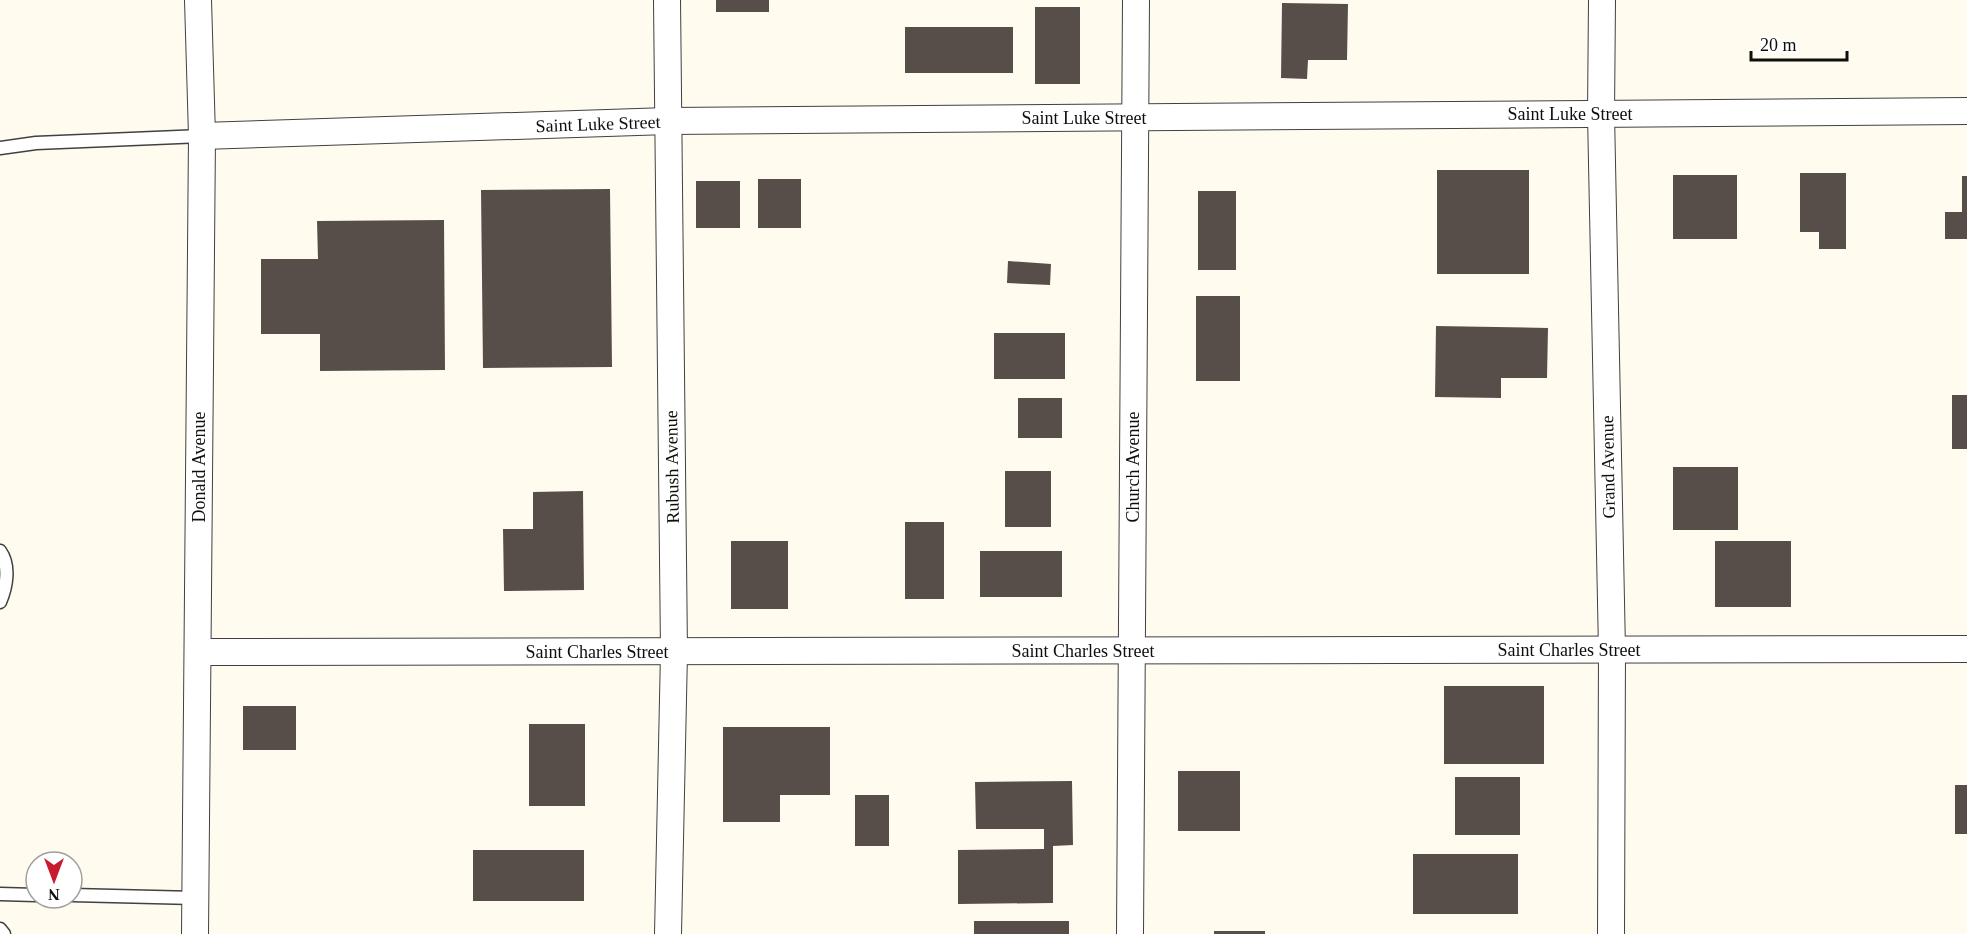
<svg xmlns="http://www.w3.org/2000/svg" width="1967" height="934" viewBox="0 0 1967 934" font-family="'Times New Roman',serif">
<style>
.building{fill:#584e49}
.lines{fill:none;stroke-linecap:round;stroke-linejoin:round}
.service-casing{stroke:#414141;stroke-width:15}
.minor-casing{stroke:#414141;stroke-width:28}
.service{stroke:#fff;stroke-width:12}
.minor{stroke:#fff;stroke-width:26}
.labels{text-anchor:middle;stroke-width:6;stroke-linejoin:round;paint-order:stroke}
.street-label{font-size:18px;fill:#0e0e0e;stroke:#fff}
</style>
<rect width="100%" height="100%" fill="#fffbef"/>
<g class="building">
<rect x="716" y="0" width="53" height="12"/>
<polygon points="1282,3 1348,4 1347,60 1308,60 1307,79 1281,78"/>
<rect x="1035" y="7" width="45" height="77"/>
<rect x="905" y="27" width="108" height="46"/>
<rect x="1437" y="170" width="92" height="104"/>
<polygon points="1800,173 1846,173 1846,249 1819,249 1819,232 1800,232"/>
<rect x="1673" y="175" width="64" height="64"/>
<polygon points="1962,176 1967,176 1967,239 1945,239 1945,212 1962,212"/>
<rect x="758" y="179" width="43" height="49"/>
<rect x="696" y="181" width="44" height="47"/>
<polygon points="610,189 612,367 483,368 481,190"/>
<rect x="1198" y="191" width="38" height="79"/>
<polygon points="444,220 445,370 320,371 320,334 261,334 261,259 318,259 317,221"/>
<polygon points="1008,261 1051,264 1050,285 1007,283"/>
<rect x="1196" y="296" width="44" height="85"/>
<polygon points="1436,326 1548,328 1547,378 1501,378 1501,398 1435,397"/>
<rect x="994" y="333" width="71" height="46"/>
<rect x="1952" y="395" width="15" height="54"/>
<rect x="1018" y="398" width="44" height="40"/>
<rect x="1673" y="467" width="65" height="63"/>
<rect x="1005" y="471" width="46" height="56"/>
<polygon points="583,491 584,590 504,591 503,529 533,529 533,492"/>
<rect x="905" y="522" width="39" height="77"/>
<rect x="731" y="541" width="57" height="68"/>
<rect x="1715" y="541" width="76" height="66"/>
<rect x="980" y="551" width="82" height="46"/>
<rect x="1444" y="686" width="100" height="78"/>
<rect x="243" y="706" width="53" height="44"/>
<rect x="529" y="724" width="56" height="82"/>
<polygon points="723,727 830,727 830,795 780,795 780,822 723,822"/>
<rect x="1178" y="771" width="62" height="60"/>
<rect x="1455" y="777" width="65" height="58"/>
<polygon points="1072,781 1073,845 1053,846 1053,903 958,904 958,850 1044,849 1044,829 976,829 975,782"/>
<rect x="1955" y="785" width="12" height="49"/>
<rect x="855" y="795" width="34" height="51"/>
<rect x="473" y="850" width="111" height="51"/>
<rect x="1413" y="854" width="105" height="60"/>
<rect x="974" y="921" width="95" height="13"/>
<rect x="1214" y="931" width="51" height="3"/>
</g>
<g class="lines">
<defs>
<g id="service">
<polyline points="0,148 36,143 202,136"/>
<path d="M 0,551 C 10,565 7,586 0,602"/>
<polyline points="0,894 36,895"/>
<polyline points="72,895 195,898"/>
<polyline points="0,929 4,934"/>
</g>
<g id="minor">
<polyline points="667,0 674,652 668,934"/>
<polyline points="1602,0 1601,114 1612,650 1611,934"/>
<polyline points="202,136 668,121 1967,111"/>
<polyline points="198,652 1967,649"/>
<polyline points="195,934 202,136 198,0"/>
<polyline points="1130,934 1136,0"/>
</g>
</defs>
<use href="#service" class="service-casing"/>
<use href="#minor" class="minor-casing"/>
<use href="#service" class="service"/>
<use href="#minor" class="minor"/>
</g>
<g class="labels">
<g class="street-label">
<text x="1570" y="120">Saint Luke Street</text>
<text x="1084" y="124">Saint Luke Street</text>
<text transform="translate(598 124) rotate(-2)" y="6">Saint Luke Street</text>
<text transform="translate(199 467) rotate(-90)" y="6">Donald Avenue</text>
<text transform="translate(672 467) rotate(-91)" y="6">Rubush Avenue</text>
<text transform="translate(1133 467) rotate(-90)" y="6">Church Avenue</text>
<text transform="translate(1608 467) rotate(-91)" y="6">Grand Avenue</text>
<text x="1569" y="656">Saint Charles Street</text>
<text x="1083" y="657">Saint Charles Street</text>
<text x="597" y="658">Saint Charles Street</text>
</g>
</g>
<g transform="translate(54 880) rotate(180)"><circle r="28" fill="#ffffff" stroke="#9f9f9f" stroke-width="1.5"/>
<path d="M0-4.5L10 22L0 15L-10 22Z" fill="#c91b2e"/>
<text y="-9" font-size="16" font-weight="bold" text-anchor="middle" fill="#0e0e0e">N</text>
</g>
<path d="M1751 51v9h96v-9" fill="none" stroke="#0e0e0e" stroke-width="3"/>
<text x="1760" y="51" font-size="18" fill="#0e0e0e" stroke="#ffffff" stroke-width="4.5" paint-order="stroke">20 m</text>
</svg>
